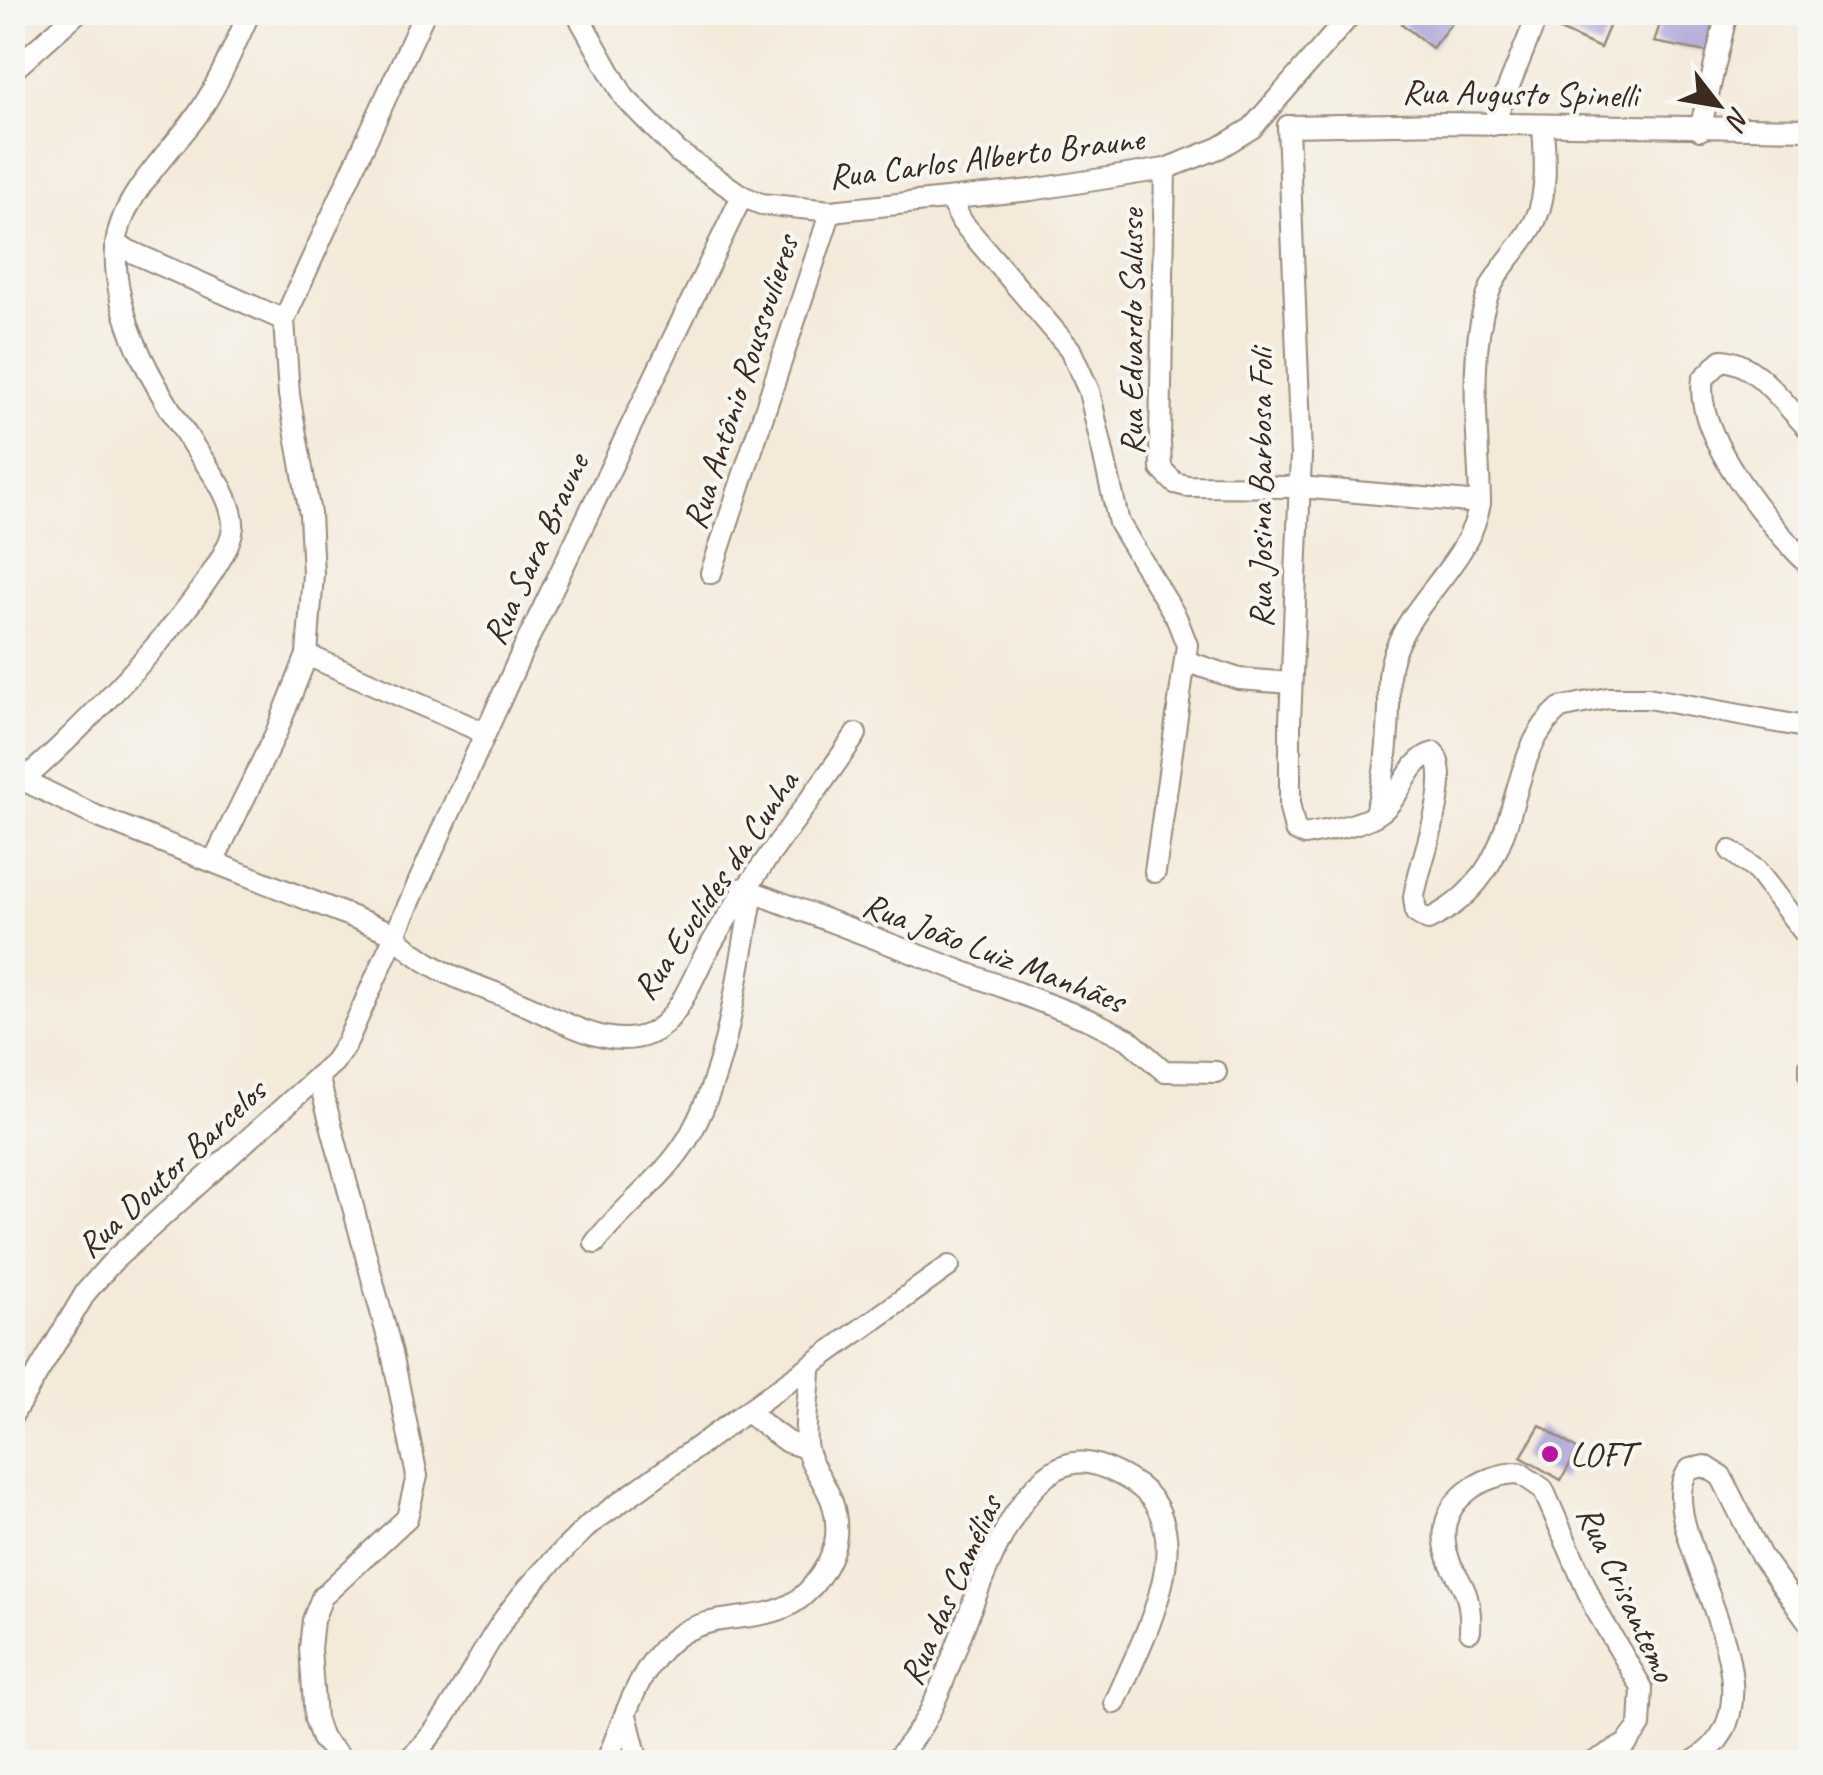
<svg xmlns="http://www.w3.org/2000/svg" width="1823" height="1775" viewBox="0 0 1823 1775" font-family="Caveat,sans-serif">
<style>
.building{fill:#ada6d8}
.lines{fill:none;stroke-linecap:round;stroke-linejoin:round}
.minor-casing{stroke:#988a7c;stroke-width:24}
.minor{stroke:#fff;stroke-width:20}
.poi-dot{fill:#b5179e;stroke:#f6f6f2;stroke-width:4}
.labels{text-anchor:middle;stroke-width:8;stroke-linejoin:round;paint-order:stroke}
.street-label{font-size:35px;fill:#3b2a1e;stroke:#f6f6f2}
.poi-label{font-size:35px;fill:#3b2a1e;stroke:#f6f6f2;text-anchor:start}
</style>
<rect width="100%" height="100%" fill="#f6f6f2"/>
<filter id="ink" filterUnits="userSpaceOnUse"><feTurbulence type="fractalNoise" baseFrequency=".01" numOctaves="2"/><feDisplacementMap in="SourceGraphic" scale="20" xChannelSelector="R" yChannelSelector="G"/><feConvolveMatrix kernelMatrix="1 2 1 2 8 2 1 2 1" color-interpolation-filters="sRGB"/></filter>
<filter id="wash" filterUnits="userSpaceOnUse"><feTurbulence type="fractalNoise" baseFrequency=".0048" numOctaves="4" result="noise"/><feDisplacementMap in="SourceGraphic" scale="40" xChannelSelector="R" yChannelSelector="G"/><feGaussianBlur stdDeviation="2.25" result="paint"/><feColorMatrix in="noise" values="0 0 0 0 0 0 0 0 0 0 0 0 0 0 0 0 0 1.4 0 .05"/><feComposite in="paint" operator="in"/></filter>
<g filter="url(#wash)">
<rect width="100%" height="100%" fill="#f4eada"/>
<g id="blocks">
<g class="building">
<polygon points="1412,12 1460,12 1432,48 1402,24"/>
<polygon points="1556,12 1615,12 1600,48 1551,26"/>
<polygon points="1664,12 1719,12 1712,53 1654,42"/>
<polygon points="1540,1425 1578,1450 1561,1480 1521,1457"/>
</g>
</g>
</g>
<g filter="url(#ink)">
<use href="#blocks" fill-opacity="0" stroke="#988a7c" stroke-width="2.5"/>
<g class="lines">
<defs>
<g id="minor">
<polyline points="425,12 284,320 289,395 310,514 313,574 307,655 485,733"/>
<polyline points="576,12 624,97 678,152 742,196 761,204 831,211 1031,190 1165,169 1219,148 1252,128 1353,12"/>
<polyline points="12,71 78,12"/>
<polyline points="1493,125 1539,12"/>
<path d="M 1288,126 L 1301,456 L 1290,722 L 1290,808 L 1295,830 L 1305,835 C 1328,830 1364,825 1382,811 C 1402,796 1409,758 1434,753 C 1454,782 1419,861 1414,897 L 1416,913 L 1428,920 C 1532,870 1498,760 1560,708 L 1608,698 L 1648,698 L 1810,728"/>
<polyline points="1288,126 1445,123 1810,129"/>
<polyline points="1700,130 1727,12"/>
<polyline points="1165,169 1160,441 1161,469 1175,483 1187,486 1300,487 1480,503"/>
<polyline points="950,199 962,222 1070,349 1089,391 1119,523 1176,617 1187,645 1155,872"/>
<polyline points="116,245 284,320"/>
<path d="M 1810,430 C 1786,408 1758,362 1722,360 L 1703,379 C 1693,436 1772,528 1810,566"/>
<polyline points="711,573 831,211"/>
<polyline points="1188,662 1239,679 1291,683"/>
<path d="M 23,780 L 96,816 L 393,933 C 425,971 474,984 519,1002 C 555,1017 608,1052 649,1034 C 677,1023 692,979 705,955 C 749,876 806,809 856,734"/>
<path d="M 14,787 C 58,756 239,571 233,522 C 230,492 207,467 191,442 C 155,387 112,317 116,248 C 118,198 171,152 198,114 C 219,83 234,46 250,12"/>
<path d="M 1374,816 C 1385,783 1388,744 1389,709 C 1389,690 1387,674 1393,656 C 1412,598 1469,565 1480,503 C 1479,436 1467,362 1487,297 C 1498,264 1524,247 1536,219 C 1548,192 1545,156 1543,128"/>
<polyline points="1731,851 1757,871 1810,940"/>
<polyline points="214,860 276,733 307,655"/>
<polyline points="743,888 1092,1021 1128,1039 1164,1071 1216,1072"/>
<polyline points="1810,1065 1810,1076"/>
<polyline points="318,1076 392,1353 417,1476 407,1518 322,1597 313,1620 310,1648 315,1719 322,1739 345,1762"/>
<path d="M 595,1243 C 624,1206 663,1179 687,1140 C 729,1070 737,973 753,894"/>
<polyline points="748,1413 787,1442 806,1448"/>
<polyline points="12,1416 86,1292 114,1260 334,1062 346,1044 521,654 742,196"/>
<path d="M 1470,1631 C 1473,1580 1449,1578 1445,1543 C 1439,1500 1484,1473 1520,1473 L 1543,1489 L 1595,1608 L 1642,1688 L 1640,1726 L 1626,1744 L 1594,1762"/>
<polyline points="626,1715 638,1762"/>
<path d="M 405,1762 C 448,1727 471,1667 502,1622 C 527,1585 559,1555 590,1524 L 949,1266"/>
<path d="M 606,1762 C 624,1721 638,1665 676,1637 C 720,1605 778,1632 814,1584 C 825,1570 834,1555 836,1536 C 840,1490 809,1473 806,1444 C 804,1419 810,1392 810,1367"/>
<path d="M 894,1762 C 907,1747 920,1731 929,1713 C 960,1657 1002,1473 1074,1463 C 1092,1460 1116,1472 1131,1481 C 1208,1528 1140,1643 1115,1703"/>
<path d="M 1692,1762 C 1804,1699 1642,1521 1690,1469 L 1705,1466 L 1721,1476 L 1761,1556 L 1810,1624"/>
</g>
</defs>
<use href="#minor" class="minor-casing"/>
<use href="#minor" class="minor"/>
</g>
</g>
<circle class="poi-dot" cx="1550" cy="1454" r="10"/>
<g class="labels">
<g class="street-label">
<text transform="translate(1520 93) rotate(1)" y="12">Rua Augusto Spinelli</text>
<text transform="translate(986 157) rotate(-7)" y="12">Rua Carlos Alberto Braune</text>
<text transform="translate(1131 332) rotate(-90)" y="12">Rua Eduardo Salusse</text>
<text transform="translate(740 382) rotate(-72)" y="12">Rua Antônio Roussoulieres</text>
<text transform="translate(1260 488) rotate(-90)" y="12">Rua Josina Barbosa Foli</text>
<text transform="translate(535 549) rotate(-65)" y="12">Rua Sara Braune</text>
<text transform="translate(715 885) rotate(-56)" y="12">Rua Euclides da Cunha</text>
<text transform="translate(994 952) rotate(21)" y="12">Rua João Luiz Manhães</text>
<text transform="translate(171 1168) rotate(-43)" y="12">Rua Doutor Barcelos</text>
<text transform="translate(950 1590) rotate(-66)" y="12">Rua das Camélias</text>
<text transform="translate(1627 1593) rotate(65)" y="12">Rua Crisantemo</text>
</g>
<g class="poi-label">
<text x="1570" y="1466">LOFT</text>
</g>
</g>
<rect width="1823" height="1775" fill="none" stroke="#f6f6f2" stroke-width="50"/>
<g transform="translate(1718 105) rotate(121)" stroke="#f6f6f2" stroke-width="8" paint-order="stroke">
<path d="M0-8L18 38L0 25L-18 38Z" fill="#3b2a1e"/>
<text y="-15" font-size="28" font-weight="bold" text-anchor="middle" fill="#3b2a1e">N</text>
</g>
</svg>
